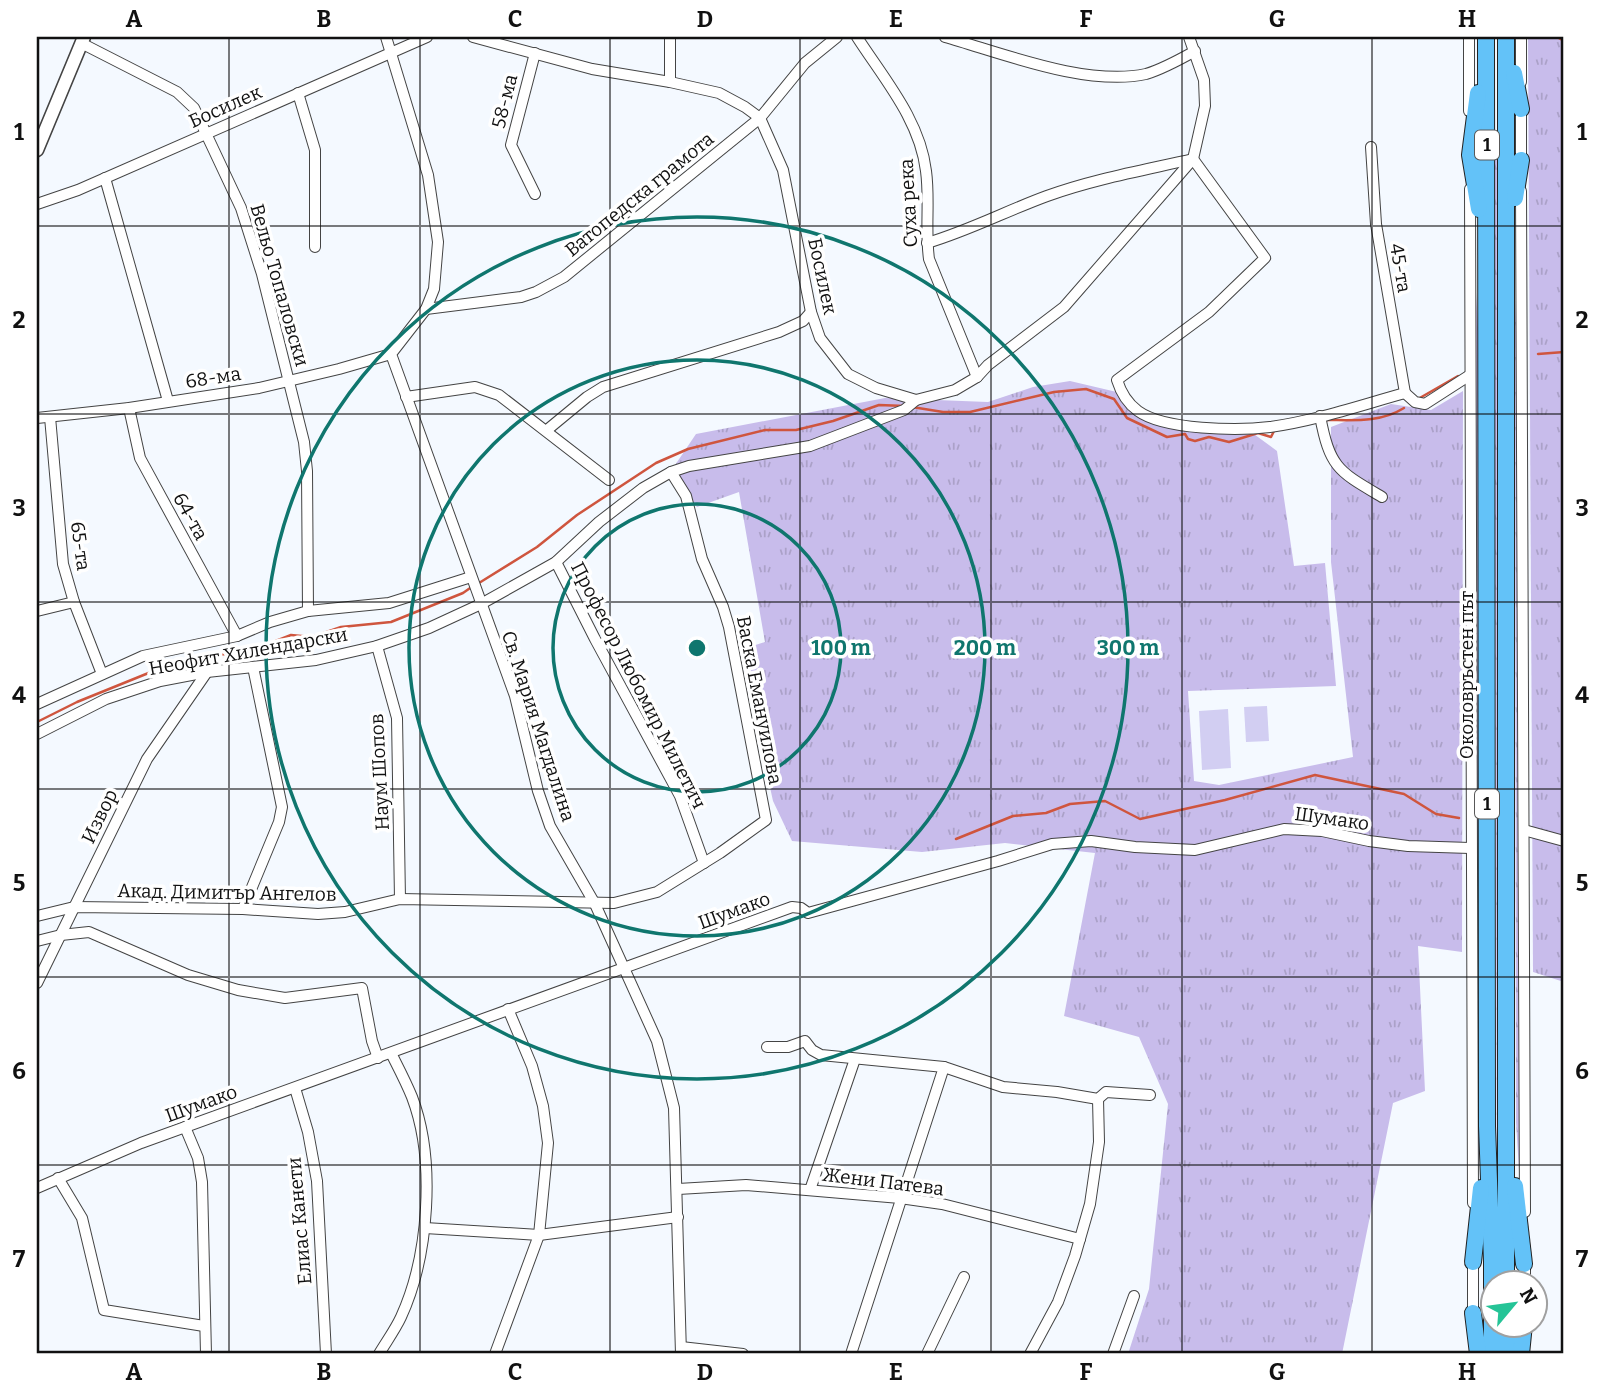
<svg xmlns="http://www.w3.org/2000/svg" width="1601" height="1391" viewBox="0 0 1601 1391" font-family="Bitter,serif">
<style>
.grass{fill:url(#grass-tufts)}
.pitch{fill:#d2cef2}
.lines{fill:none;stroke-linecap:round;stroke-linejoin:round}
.stream{stroke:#cf553e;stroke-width:2.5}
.minor-casing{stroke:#444;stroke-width:12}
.tertiary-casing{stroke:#444;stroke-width:15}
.trunk-casing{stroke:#222;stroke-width:18}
.minor{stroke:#fff;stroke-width:10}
.tertiary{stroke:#fff;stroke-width:12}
.trunk{stroke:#63c2f8;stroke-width:16}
.grid{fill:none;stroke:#111;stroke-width:2;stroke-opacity:0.55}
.ring{fill:none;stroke:#0f766e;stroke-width:3.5}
.labels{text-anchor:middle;stroke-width:7;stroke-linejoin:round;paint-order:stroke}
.shield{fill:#fff;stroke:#585858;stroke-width:2}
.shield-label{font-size:18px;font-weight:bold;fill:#111}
.street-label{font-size:19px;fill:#111;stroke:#fff}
.centre{fill:#0f766e;stroke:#fff;stroke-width:3.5}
.ring-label{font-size:21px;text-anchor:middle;font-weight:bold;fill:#0f766e;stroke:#fff;stroke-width:7;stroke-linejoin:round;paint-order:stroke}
.neatline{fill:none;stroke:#111;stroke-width:2.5}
.grid-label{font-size:23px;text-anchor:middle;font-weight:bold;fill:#111}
</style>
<defs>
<pattern id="grass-tufts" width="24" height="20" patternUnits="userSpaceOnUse" patternTransform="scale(1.75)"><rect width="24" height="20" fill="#c8bceb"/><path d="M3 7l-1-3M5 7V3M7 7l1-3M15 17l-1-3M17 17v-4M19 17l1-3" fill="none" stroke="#aba1c8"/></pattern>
</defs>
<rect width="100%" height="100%" fill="#f4f9ff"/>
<g class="grass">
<polygon points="1528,37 1564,37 1564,982 1533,972"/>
<polygon points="1494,135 1497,135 1501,1282 1497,1282"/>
<polygon points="1475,276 1478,328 1480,1116 1478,1167"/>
<polygon points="1517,277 1520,1170 1519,1170 1516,1122 1515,322"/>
<polygon points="1070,381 1121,393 1139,412 1171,423 1247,429 1277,451 1294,566 1325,563 1336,686 1188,691 1194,781 1219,785 1353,757 1331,562 1331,427 1391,404 1431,410 1463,391 1462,952 1418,946 1425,1091 1393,1103 1342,1354 1128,1354 1149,1289 1168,1104 1139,1037 1064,1016 1095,853 1005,843 922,852 792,841 773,801 740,650 765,642 739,492 697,507 669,474 696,434 885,398 988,402 1033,387"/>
</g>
<g class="pitch">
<polygon points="1267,706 1269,741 1246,742 1244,707"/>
<polygon points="1228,709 1231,768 1202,770 1199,711"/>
</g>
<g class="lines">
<g class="stream">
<polyline points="1557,37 1564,41"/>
<polyline points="1538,354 1564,352"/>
<polyline points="1418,399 1458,376"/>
<polyline points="912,407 943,412 970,412 1054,392 1086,389 1114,399 1127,418 1167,437 1185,434 1188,439 1195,441 1209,437 1229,442 1258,433 1271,437 1274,431"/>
<path d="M 1325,420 C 1353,420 1380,423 1404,408"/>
<polyline points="479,583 537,547 577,515 656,463 688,449 765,430 796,430 833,421 879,405 905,406"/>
<polyline points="37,722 77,702 151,672 196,660 263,646 291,635 312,637 341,627 391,622 463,593 473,586"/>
<polyline points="956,839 1013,816 1046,813 1070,804 1105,801 1140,819 1225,800 1315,775 1404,794 1436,814 1459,818"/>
</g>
<defs>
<g id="minor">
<polyline points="386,37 428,175 438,242 434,289 426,309 391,354 515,696 538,791 550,826 595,904 657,1041 674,1108 681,1354"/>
<polyline points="473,37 592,69 670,82 719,93 745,107 760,118 783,170 811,312 820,338 848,374 876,388 916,400 955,390 977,377 988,365 1064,307 1193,159 1205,106 1204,80 1189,37"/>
<path d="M 857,37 C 884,79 920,120 926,171 C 930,200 925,230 929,259 L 977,377"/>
<path d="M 945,37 C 1002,53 1087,87 1146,74 C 1163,69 1179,60 1195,51"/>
<polyline points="1469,37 1469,111"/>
<polyline points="81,43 177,92 194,108 241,208 262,274 304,442 307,471 308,611"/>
<polyline points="535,53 511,145 535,194"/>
<polyline points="670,82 670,37"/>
<polyline points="1521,82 1521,37"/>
<polyline points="298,93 315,150 315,247"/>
<polyline points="1371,147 1376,224 1405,393"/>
<polyline points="1521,166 1521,104"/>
<polyline points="105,178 168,401"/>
<polyline points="1470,189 1473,1203"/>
<polyline points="1521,191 1525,1212"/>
<polyline points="37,204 78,190 427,37"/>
<path d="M 927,243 C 968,231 1006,211 1047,196 C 1094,179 1145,170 1193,159 L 1265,258 L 1209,312 L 1117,380 C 1121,393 1127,403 1138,411 C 1164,430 1238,431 1270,427 C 1315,421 1361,405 1405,393"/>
<polyline points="426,309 521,297 536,292 564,277 760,118 805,63 837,37"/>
<polyline points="1405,393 1415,402 1425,404 1470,375"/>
<polyline points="406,397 475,387 499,395 609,480"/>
<polyline points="129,408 140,458 237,636"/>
<path d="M 1320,416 C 1330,468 1338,471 1382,497"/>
<polyline points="50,417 63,564 74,602 102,674"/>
<polyline points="37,418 129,408 259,388 339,369 391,354"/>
<polyline points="547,430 587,397 603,387 779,332 803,321 811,312"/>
<polyline points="556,562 595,639 680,796 704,863"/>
<polyline points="37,611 74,602"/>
<polyline points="377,646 397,718 400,899"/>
<polyline points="37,704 143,656 237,636 270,622 308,611 389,603 471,577"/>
<polyline points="37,734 106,699 160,681 207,672 316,660 377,646 429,628 481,604 556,562 599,522 643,488 671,472 689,466 810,446 904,410 916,400"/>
<polyline points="1524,830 1564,841"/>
<polyline points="243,909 279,822 282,807 253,667"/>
<polyline points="37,916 74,907 243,909 318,914 345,912 400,899 614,903 657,892 720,853 766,820 729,627 723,607 702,559 686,496 671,472"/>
<polyline points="37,941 61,935 89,932 188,975 238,990 285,998 362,988 372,1041 378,1058"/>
<polyline points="37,983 147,759 207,672"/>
<polyline points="767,1047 788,1047 805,1041 812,1050 821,1055 944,1067 1003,1087 1057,1092 1098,1099 1106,1092 1150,1095"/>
<polyline points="295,1088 308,1132 317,1181 326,1354"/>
<polyline points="185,1127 198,1158 202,1182 206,1354"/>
<polyline points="58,1178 82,1218 104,1310 204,1326"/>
<polyline points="37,1188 141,1143 792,907 801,908 808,913 998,861 1052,844 1091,841 1135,847 1195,850 1284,829 1322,831 1369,841 1408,846 1470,848"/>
<polyline points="678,1189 746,1185 900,1198 942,1204 1080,1239"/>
<polyline points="810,1190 855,1059"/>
<polyline points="425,1228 539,1235 678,1217"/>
<polyline points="1473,1257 1473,1319"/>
<polyline points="1525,1259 1525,1282"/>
<polyline points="681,1347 743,1354"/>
<path d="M 379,1354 C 386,1342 395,1330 401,1317 C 429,1256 436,1160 412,1097 C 406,1082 398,1067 391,1053"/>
<polyline points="495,1354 539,1235 548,1143 543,1106 532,1066 508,1009"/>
<polyline points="851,1354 944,1067"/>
<polyline points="927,1354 964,1277"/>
<polyline points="1030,1354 1058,1302 1075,1256 1090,1204 1099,1142 1098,1099"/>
<polyline points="1113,1354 1134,1296"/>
</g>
<polyline id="tertiary" points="37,150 84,37"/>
<g id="trunk">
<polyline points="1486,37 1487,1126 1492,1262 1492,1354"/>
<polyline points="1506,37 1506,1282"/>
<polyline points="1514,73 1521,109"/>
<polyline points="1478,93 1470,155 1479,209"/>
<polyline points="1515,198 1521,160"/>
<polyline points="1515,1186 1524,1264"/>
<polyline points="1473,1262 1481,1188"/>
<polyline points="1473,1313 1478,1354"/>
<polyline points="1507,1324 1507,1354"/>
<polyline points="1521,1354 1524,1324"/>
</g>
</defs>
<use href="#minor" class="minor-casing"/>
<use href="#tertiary" class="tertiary-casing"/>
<use href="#trunk" class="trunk-casing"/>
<use href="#minor" class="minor"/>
<use href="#tertiary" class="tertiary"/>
<use href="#trunk" class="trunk"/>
</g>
<path class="grid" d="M 229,37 L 229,1354M 420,37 L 420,1354M 610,37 L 610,1354M 800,37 L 800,1354M 991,37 L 991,1354M 1182,37 L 1182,1354M 1372,37 L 1372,1354M 37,226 L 1564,226M 37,414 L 1564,414M 37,602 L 1564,602M 37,789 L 1564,789M 37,977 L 1564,977M 37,1165 L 1564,1165"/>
<g class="ring">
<circle cx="697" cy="648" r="144"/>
<circle cx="697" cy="648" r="288"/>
<circle cx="697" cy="648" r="431"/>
</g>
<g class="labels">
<g class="shield">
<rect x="1475" y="130.5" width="24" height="29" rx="5"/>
<rect x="1475" y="789.5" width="24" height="29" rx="5"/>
</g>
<g class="shield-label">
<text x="1487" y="151">1</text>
<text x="1487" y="810">1</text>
</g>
<g class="street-label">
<text transform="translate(504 101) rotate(-76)" y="7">58-ма</text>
<text transform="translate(225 106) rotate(-24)" y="7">Босилек</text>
<text transform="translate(639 194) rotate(-39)" y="7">Ватопедска грамота</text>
<text transform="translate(908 203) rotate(-93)" y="7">Суха река</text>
<text transform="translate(1401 268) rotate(80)" y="7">45-та</text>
<text transform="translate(823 276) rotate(78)" y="7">Босилек</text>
<text transform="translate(280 285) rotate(74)" y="7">Вельо Топаловски</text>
<text transform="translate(213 377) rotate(-9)" y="7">68-ма</text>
<text transform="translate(191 516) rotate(61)" y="7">64-та</text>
<text transform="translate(81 546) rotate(82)" y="7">65-та</text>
<text transform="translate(248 651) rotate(-10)" y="7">Неофит Хилендарски</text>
<text transform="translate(1466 675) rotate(-90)" y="7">Околовръстен път</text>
<text transform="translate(639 685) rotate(63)" y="7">Професор Любомир Милетич</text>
<text transform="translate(760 700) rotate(79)" y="7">Васка Емануилова</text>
<text transform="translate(539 726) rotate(72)" y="7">Св. Мария Магдалина</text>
<text transform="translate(379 772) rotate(-93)" y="7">Наум Шопов</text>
<text transform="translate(99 816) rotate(-64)" y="7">Извор</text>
<text transform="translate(1332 818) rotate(8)" y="7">Шумако</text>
<text transform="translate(227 892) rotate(1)" y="7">Акад. Димитър Ангелов</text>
<text transform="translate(734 910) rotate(-20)" y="7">Шумако</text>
<text transform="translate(201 1103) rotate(-20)" y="7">Шумако</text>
<text transform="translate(883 1181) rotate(7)" y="7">Жени Патева</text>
<text transform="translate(299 1221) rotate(-95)" y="7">Елиас Канети</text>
</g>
</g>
<circle cx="697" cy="648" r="10" class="centre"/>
<g class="ring-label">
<text x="841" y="655">100 m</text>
<text x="985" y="655">200 m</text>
<text x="1128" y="655">300 m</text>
</g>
<rect width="1601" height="1391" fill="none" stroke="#ffffff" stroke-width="77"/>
<g transform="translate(1514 1304) rotate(61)"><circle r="33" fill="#ffffff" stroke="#a0a0a0" stroke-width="2"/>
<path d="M0-5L12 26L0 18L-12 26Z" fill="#25c497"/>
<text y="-10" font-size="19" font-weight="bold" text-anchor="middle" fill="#111111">N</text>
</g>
<rect x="38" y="38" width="1524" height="1314" class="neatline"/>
<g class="grid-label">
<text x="134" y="27">A</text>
<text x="324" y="27">B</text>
<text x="515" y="27">C</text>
<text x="705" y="27">D</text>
<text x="896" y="27">E</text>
<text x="1086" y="27">F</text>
<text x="1277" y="27">G</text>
<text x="1467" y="27">H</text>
<text x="19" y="140">1</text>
<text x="1582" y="140">1</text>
<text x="19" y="328">2</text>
<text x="1582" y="328">2</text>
<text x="19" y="516">3</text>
<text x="1582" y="516">3</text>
<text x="19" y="703">4</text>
<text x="1582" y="703">4</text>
<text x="19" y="891">5</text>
<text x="1582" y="891">5</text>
<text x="19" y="1079">6</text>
<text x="1582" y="1079">6</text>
<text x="19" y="1267">7</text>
<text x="1582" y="1267">7</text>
<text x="134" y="1380">A</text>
<text x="324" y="1380">B</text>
<text x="515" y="1380">C</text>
<text x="705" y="1380">D</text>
<text x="896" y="1380">E</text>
<text x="1086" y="1380">F</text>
<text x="1277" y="1380">G</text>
<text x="1467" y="1380">H</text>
</g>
</svg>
